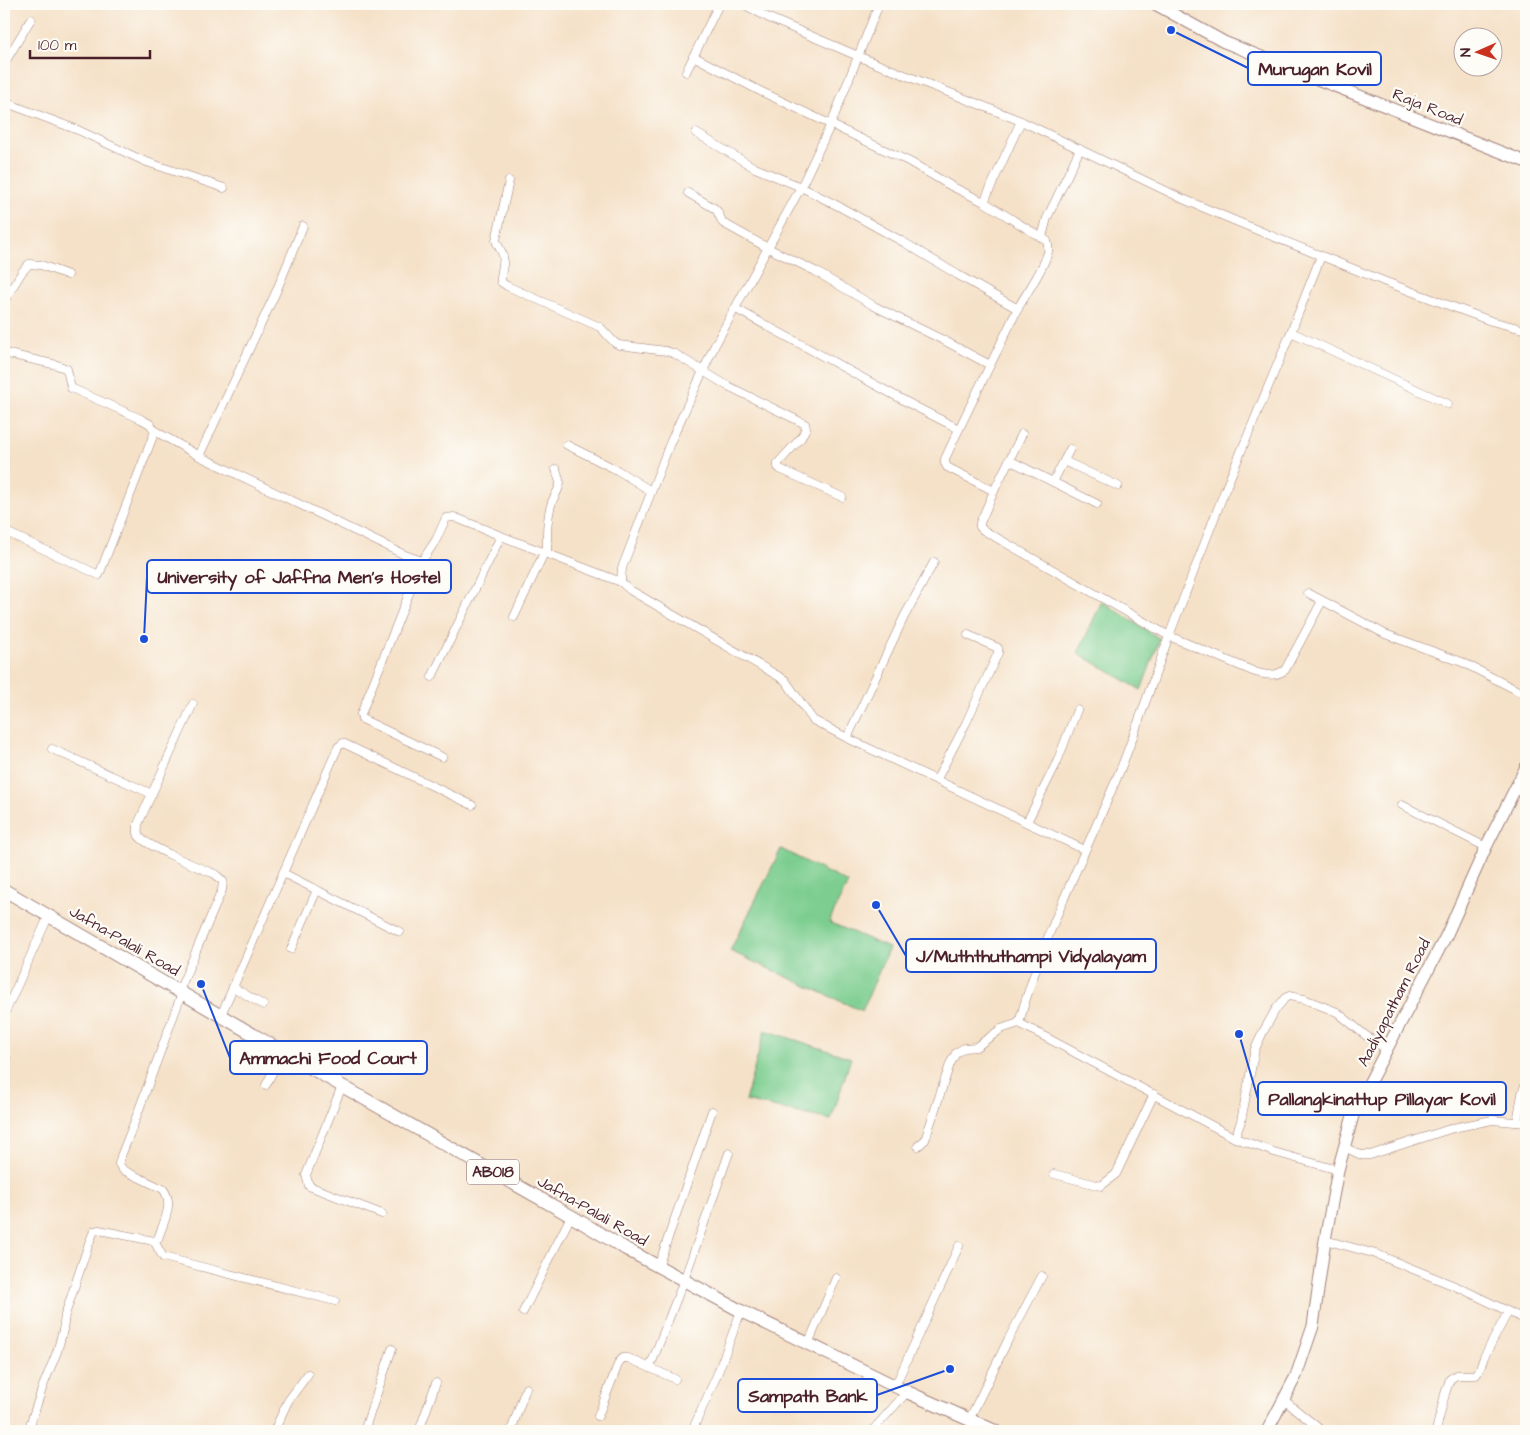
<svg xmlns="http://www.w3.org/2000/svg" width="1530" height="1435" viewBox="0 0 1530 1435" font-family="'Architects Daughter',sans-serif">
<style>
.park{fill:#7bcd8f;stroke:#62765d}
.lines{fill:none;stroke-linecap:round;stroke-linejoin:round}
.street-casing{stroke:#a0807a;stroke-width:9}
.secondary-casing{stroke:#a0807a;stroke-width:13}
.primary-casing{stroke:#a0807a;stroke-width:14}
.street{stroke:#fff;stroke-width:8}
.secondary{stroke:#fff;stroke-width:11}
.primary{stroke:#fff;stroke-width:12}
.labels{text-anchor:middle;stroke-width:4.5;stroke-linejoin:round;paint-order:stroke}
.shield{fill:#fdfcf7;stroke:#806168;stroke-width:1}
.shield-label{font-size:15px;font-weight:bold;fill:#4a1f2b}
.street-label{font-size:16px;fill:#4a1f2b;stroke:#fdfcf7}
.leader{fill:none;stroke:#1d4ed8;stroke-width:2}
.callout-dot{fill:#1d4ed8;stroke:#fdfcf7;stroke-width:2}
.callout{fill:#fdfcf7;stroke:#1d4ed8;stroke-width:2}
.callout-label{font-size:18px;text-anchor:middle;font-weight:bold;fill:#4a1f2b}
</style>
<rect width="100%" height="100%" fill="#fdfcf7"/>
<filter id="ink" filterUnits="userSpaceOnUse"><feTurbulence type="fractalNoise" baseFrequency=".02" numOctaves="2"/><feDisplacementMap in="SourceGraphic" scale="10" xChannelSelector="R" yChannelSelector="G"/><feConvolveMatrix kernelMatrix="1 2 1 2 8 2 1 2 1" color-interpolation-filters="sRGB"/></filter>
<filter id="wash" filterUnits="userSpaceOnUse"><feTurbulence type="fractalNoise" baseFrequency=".0096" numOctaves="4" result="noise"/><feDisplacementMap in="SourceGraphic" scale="20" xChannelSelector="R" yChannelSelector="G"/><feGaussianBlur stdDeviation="1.12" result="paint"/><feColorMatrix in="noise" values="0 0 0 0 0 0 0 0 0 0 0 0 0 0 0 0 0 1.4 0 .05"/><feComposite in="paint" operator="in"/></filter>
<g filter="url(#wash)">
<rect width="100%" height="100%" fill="#f5e1c8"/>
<g class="park">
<polygon points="1102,601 1160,639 1141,690 1078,653"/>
<polygon points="781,849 848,883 829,922 889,948 862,1011 730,951"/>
<polygon points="765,1030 851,1058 831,1120 745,1101"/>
</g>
</g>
<g filter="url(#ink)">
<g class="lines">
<defs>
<g id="street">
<polyline points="743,4 769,18 872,62 1021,121 1183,199 1262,232 1386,282 1491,321 1526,330"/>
<polyline points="879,4 831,124 801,187 715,345 670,443 622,568 621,582 630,590 785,680 813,720 847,738 1085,850"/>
<path d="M 693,56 L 758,90 L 910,162 L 953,187 L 984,202 L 1047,241 C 1048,245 1049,248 1048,252 C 1042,273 1027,291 1017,310 C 993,360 968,409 945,459 L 945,463 L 947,467 L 994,491 L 980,523 L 980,527 L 983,530 L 1169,636 L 1225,490 L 1291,332 L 1321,256"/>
<polyline points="4,64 31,19"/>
<polyline points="686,72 719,4"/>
<polyline points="4,102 78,130 144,161 224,188"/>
<polyline points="696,133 755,168 801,187 842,208 905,243 958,275 1018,309"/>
<path d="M 509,181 L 496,240 C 497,246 502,250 503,256 C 505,264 500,273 501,282 L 507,286 L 600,327 L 615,343 L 619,345 L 666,351 L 675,354 L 726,385 L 805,424 L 806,428 L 801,438 L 778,463 L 778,467 L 780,469 L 842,497"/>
<polyline points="688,193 714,208 717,211 723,223 768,248 815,271 874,306 943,340 990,365"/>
<polyline points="984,202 1021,121"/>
<polyline points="1042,237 1047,218 1080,149"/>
<polyline points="4,301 22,272 29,264 41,265 68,275"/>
<polyline points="736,309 916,407 959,429"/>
<polyline points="1291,332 1448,404"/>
<polyline points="4,353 57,365 67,369 71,388 141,419 150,424 155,431 199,456 405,555 422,561 436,540 446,518 454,517 501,536 621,582"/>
<polyline points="567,445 617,470 651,491"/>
<polyline points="199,456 276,292 303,226"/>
<polyline points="1009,460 1097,504"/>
<polyline points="1064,461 1118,486"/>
<polyline points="1053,482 1070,449"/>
<polyline points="994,491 1022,434"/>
<polyline points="4,531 99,575 155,431"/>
<path d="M 547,554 C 547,536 546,519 552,502 C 555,495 559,490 560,483 L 556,469"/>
<polyline points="422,561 361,714 362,719 442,757"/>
<polyline points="1308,593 1385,634 1462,662 1526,695"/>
<path d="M 1322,601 L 1285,670 C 1275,677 1266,675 1255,672 L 1169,636 C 1153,680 1138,725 1121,768 C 1086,853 1043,934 1019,1023 L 1235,1138 L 1274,1152 L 1338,1170"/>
<polyline points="514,617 544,553"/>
<polyline points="432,677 501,536"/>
<polyline points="847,738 904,617 934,562"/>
<polyline points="52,749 152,794"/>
<polyline points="937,779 966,723 998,653 998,648 968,635"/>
<polyline points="1402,805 1486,847"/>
<polyline points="1027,822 1057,762 1077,710"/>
<polyline points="283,873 400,932"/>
<polyline points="291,949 317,890"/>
<polyline points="233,987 263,1005"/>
<path d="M 179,991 L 222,890 L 223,881 L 215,874 C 202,869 144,845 139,836 C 137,833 138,828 138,824 L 193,704"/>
<polyline points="4,1015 49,915"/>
<polyline points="221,1015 338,747 343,743 472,805"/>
<polyline points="4,1053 7,1060 4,1069"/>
<polyline points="266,1085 283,1052"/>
<polyline points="342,1086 306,1175 309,1186 382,1214"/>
<polyline points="1517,1122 1522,1094 1526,1082"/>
<polyline points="1235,1138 1241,1121 1255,1049 1263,1032 1276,1009 1285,998 1289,996 1304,999 1337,1012 1365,1035 1386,1049"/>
<polyline points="918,1146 925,1140 950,1064 956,1053 964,1048 976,1047 1001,1029 1019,1023"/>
<polyline points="1344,1147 1361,1155 1370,1155 1453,1128 1492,1120 1526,1123"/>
<polyline points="1054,1174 1101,1186 1116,1174 1154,1094"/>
<polyline points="1325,1240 1376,1254 1462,1289 1526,1320"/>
<polyline points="154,1241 163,1257 335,1301"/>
<polyline points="658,1267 712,1111"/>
<polyline points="523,1312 571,1216"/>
<polyline points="808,1344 836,1278"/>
<polyline points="650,1367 684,1280 729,1153"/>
<polyline points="895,1386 959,1246"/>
<polyline points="1284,1400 1322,1431"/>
<polyline points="598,1416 619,1362 623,1358 628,1358 675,1379"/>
<polyline points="969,1420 1009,1338 1042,1276"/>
<path d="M 28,1431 L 43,1386 L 57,1352 L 63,1330 L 65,1315 L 89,1243 L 94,1231 L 99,1230 L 154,1241 L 158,1239 C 163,1223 175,1203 163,1189 L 123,1170 L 119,1164 L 121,1156 L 134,1123 L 182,993"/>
<polyline points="274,1431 288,1401 308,1374"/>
<polyline points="364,1431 392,1349"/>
<polyline points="419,1431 436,1383"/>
<polyline points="511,1431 526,1388"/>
<polyline points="692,1431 717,1375 741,1311"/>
<polyline points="872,1431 907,1392"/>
<polyline points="1436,1431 1445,1394 1450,1379 1457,1375 1476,1375 1480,1369 1484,1357 1508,1312"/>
</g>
<g id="secondary">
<polyline points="1155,4 1224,42 1526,162"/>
<polyline points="1267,1431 1296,1376 1313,1326 1325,1240 1338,1170 1354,1112 1447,934 1486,847 1526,767"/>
</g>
<polyline id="primary" points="4,890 342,1086 571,1216 626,1249 741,1311 907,1392 995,1431"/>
</defs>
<use href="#street" class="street-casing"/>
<use href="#secondary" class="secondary-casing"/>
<use href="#primary" class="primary-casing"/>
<use href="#street" class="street"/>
<use href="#secondary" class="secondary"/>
<use href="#primary" class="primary"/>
</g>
</g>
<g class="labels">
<rect class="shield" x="467" y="1159.5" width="52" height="25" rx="4"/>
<g class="shield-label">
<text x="493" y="1177">AB018</text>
</g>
<g class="street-label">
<text transform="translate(1428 106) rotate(22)" y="6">Raja Road</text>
<text transform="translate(125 940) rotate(30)" y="6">Jafna-Palali Road</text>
<text transform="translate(1393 1002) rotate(-63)" y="6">Aadiyapatham Road</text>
<text transform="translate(593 1210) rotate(30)" y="6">Jafna-Palali Road</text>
</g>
</g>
<path class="leader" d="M1171 30L1248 68M144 639L147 577M876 905L906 956M201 984L230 1058M1239 1034L1258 1099M950 1369L877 1395"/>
<g class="callout-dot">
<circle cx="1171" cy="30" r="5"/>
<circle cx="144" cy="639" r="5"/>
<circle cx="876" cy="905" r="5"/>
<circle cx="201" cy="984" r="5"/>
<circle cx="1239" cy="1034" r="5"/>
<circle cx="950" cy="1369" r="5"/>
</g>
<g class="callout">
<rect x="1248" y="52" width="133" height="33" rx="5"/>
<rect x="147" y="560" width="304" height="33" rx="5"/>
<rect x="906" y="939" width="250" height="33" rx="5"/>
<rect x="230" y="1041" width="197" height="33" rx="5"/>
<rect x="1258" y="1082" width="248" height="33" rx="5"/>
<rect x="738" y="1379" width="139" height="33" rx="5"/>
</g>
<g class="callout-label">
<text x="1315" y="75">Murugan Kovil</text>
<text x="299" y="583">University of Jaffna Men's Hostel</text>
<text x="1031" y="962">J/Muththuthampi Vidyalayam</text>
<text x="328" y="1064">Ammachi Food Court</text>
<text x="1382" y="1105">Pallangkinattup Pillayar Kovil</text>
<text x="808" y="1402">Sampath Bank</text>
</g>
<rect width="1530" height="1435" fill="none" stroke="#fdfcf7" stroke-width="20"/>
<g transform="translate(1478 52) rotate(268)"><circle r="24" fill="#fdfcf7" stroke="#b5a4a5"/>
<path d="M0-4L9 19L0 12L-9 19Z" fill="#c8321e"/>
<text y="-8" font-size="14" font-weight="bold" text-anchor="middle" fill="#4a1f2b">N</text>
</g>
<path d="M30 50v8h120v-8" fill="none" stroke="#4a1f2b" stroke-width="2.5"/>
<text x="38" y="50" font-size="15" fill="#4a1f2b" stroke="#fdfcf7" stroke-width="4" paint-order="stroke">100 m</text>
</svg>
